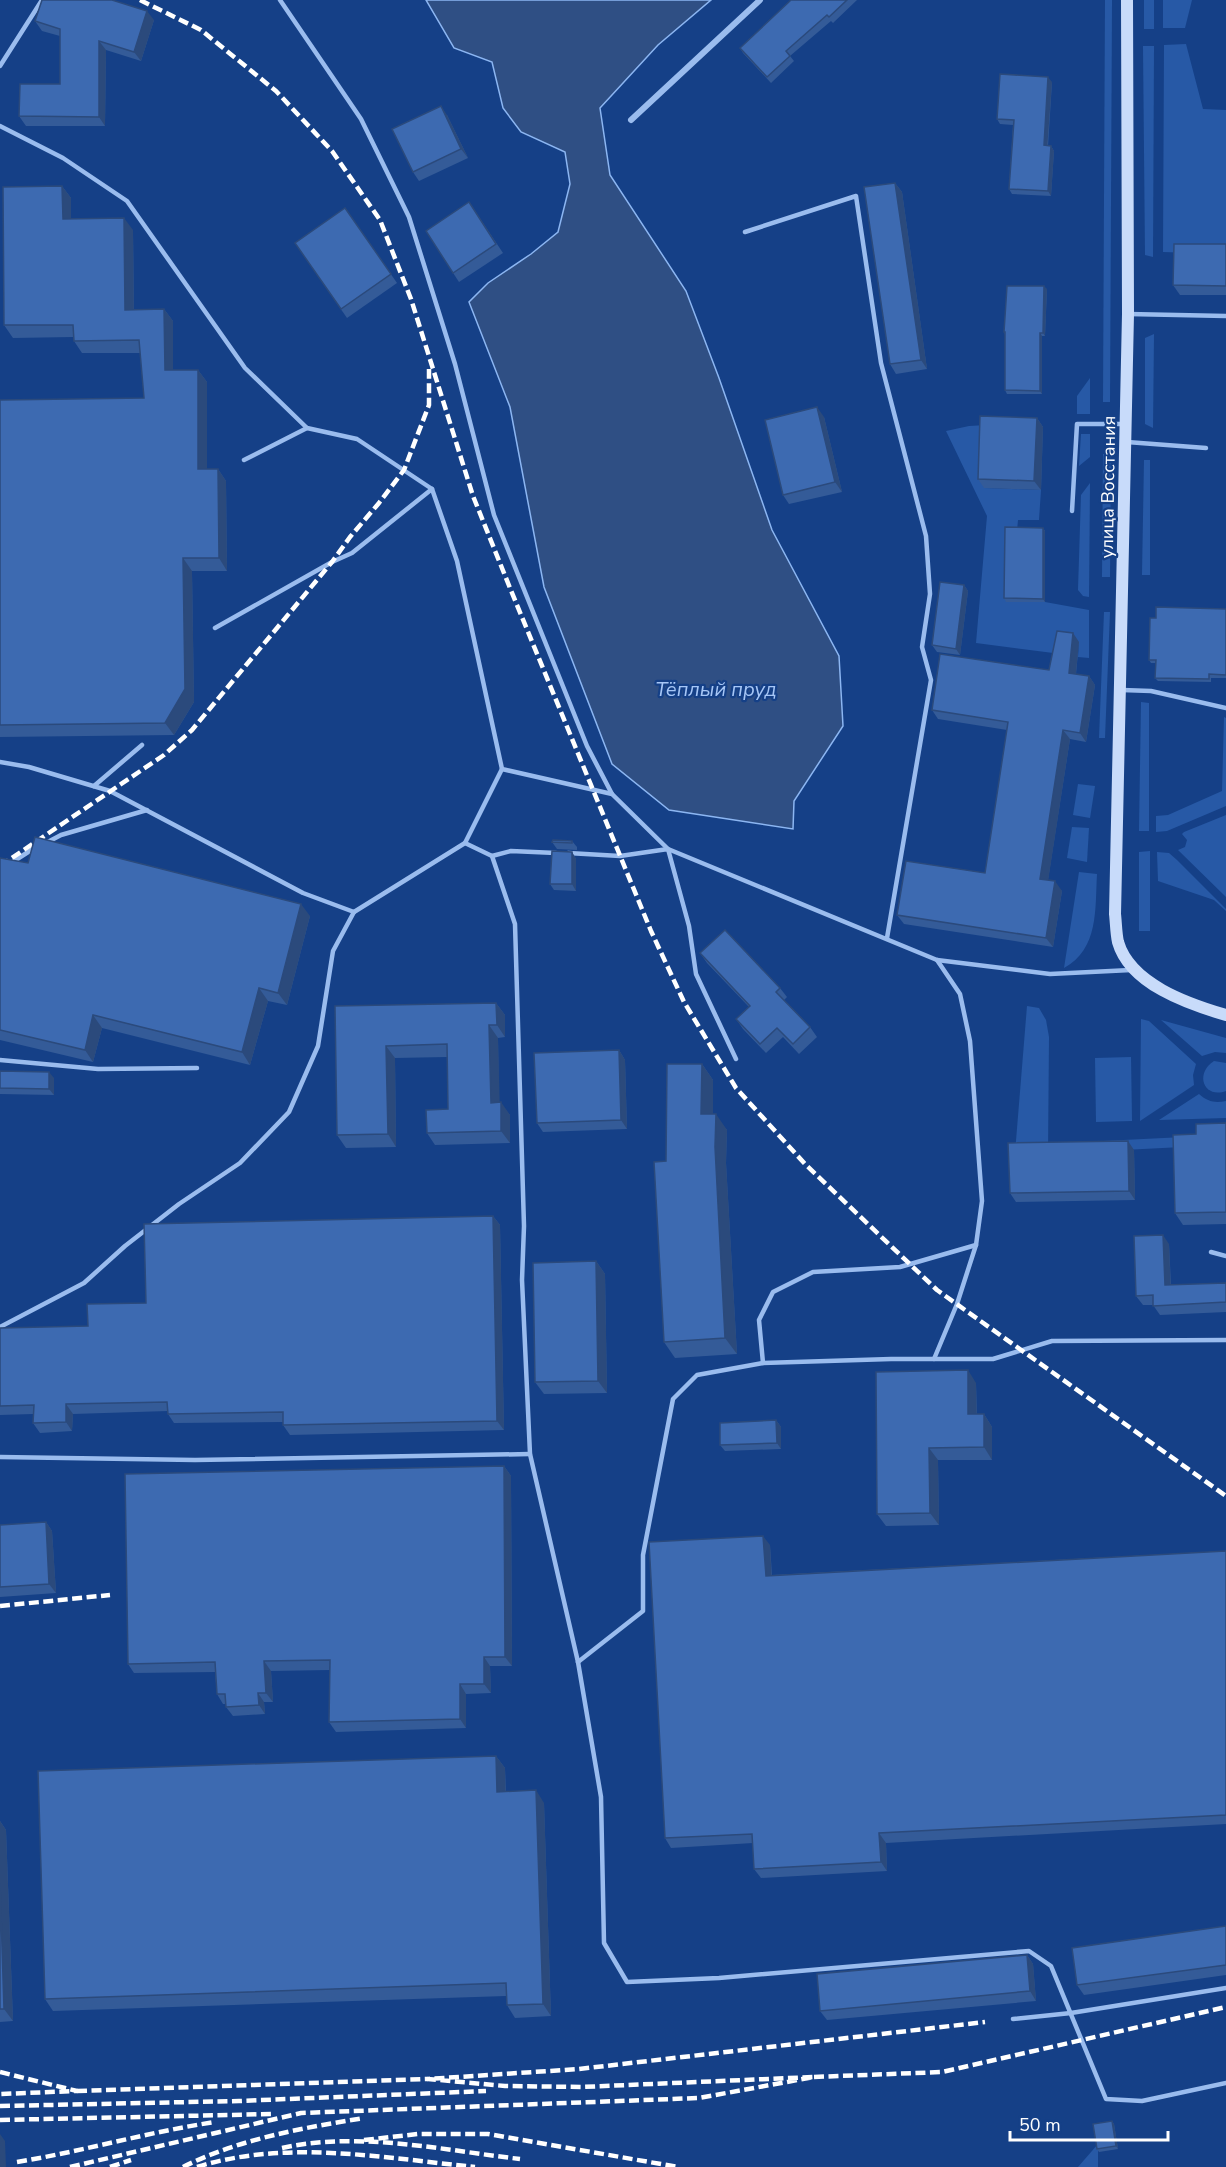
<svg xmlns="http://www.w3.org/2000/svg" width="1226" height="2167" viewBox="0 0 1226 2167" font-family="'Nunito Sans',sans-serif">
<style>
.green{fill:#2759a6}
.water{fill:#2f4f84;stroke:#8cb6f2;stroke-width:1.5}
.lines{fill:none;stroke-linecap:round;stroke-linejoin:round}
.lane{stroke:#9abcee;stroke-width:4.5}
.street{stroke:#9abcee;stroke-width:6}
.secondary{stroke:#c8dbfa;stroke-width:12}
.rail{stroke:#fff;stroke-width:4.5;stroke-dasharray:10 4.5;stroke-linecap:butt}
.wall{fill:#345b98}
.shaded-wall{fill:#2b4a7c}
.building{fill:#3d6ab1;stroke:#2b4a7c;stroke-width:1.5}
.labels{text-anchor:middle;stroke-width:4.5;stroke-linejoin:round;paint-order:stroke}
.street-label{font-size:18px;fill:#fff;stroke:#154087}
.water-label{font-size:20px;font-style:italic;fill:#a6c6f6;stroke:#154087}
</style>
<rect width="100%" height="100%" fill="#154087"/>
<g class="green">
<polygon points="1105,0 1112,0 1110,402 1103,402"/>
<rect x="1144" y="0" width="10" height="29"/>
<polygon points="1163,0 1192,0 1185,28 1163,28"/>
<polygon points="1186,44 1203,109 1226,110 1226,254 1163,252 1164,45"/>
<polygon points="1143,46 1154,46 1153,257 1145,255"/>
<polygon points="1154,334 1153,428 1145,424 1145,338"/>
<polygon points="1090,378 1090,414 1077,414 1077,396"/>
<polygon points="987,425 985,488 1041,490 1039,520 1018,520 1017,531 1045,602 1089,610 1089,658 1078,657 1079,642 1061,654 976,643 987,516 946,431 969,426"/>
<polygon points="1081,434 1090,434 1090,457 1079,466"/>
<polygon points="1103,454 1111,454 1110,577 1102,577"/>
<polygon points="1144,460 1150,460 1150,575 1142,575"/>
<polygon points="1090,483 1089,597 1083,596 1078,590 1081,495"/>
<polygon points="1104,612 1110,612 1105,738 1099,738"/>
<polygon points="1141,702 1149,703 1149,831 1139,831"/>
<polygon points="1224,717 1226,718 1226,806 1167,831 1156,832 1156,816 1168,815 1222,791"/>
<polygon points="1078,784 1095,786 1090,818 1073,815"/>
<polygon points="1226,815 1226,897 1178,850 1185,847 1187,840 1182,834 1184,832"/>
<polygon points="1072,827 1089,828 1087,862 1067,858"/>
<polygon points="1150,851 1150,931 1139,931 1139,852"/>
<polygon points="1157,852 1169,853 1177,860 1226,909 1226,911 1214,900 1158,881"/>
<path d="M 1079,872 L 1097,874 C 1095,909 1099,949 1064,968 Z"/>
<polygon points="1027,1006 1039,1008 1046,1020 1049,1037 1048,1152 1015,1153"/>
<polygon points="1141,1019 1149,1021 1196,1064 1193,1075 1194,1085 1140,1121"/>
<polygon points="1161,1020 1226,1038 1226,1053 1215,1052 1202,1056"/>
<polygon points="1131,1057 1132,1121 1096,1122 1095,1058"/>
<path d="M 1214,1061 L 1226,1063 L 1226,1091 C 1204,1099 1194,1074 1214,1061 Z"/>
<path d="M 1199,1094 C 1208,1102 1215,1103 1226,1101 L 1226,1118 L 1159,1120 Z"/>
<polygon points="1204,1136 1182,1147 1104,1151 1103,1141"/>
<polygon points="1098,2144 1098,2167 1078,2167"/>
</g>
<polygon class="water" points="426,0 711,0 658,45 600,108 610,175 686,291 719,378 772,530 839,656 843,726 794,801 793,829 669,810 612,764 544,587 510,407 469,302 488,283 531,254 558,232 570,184 565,152 521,132 503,108 492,62 454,48"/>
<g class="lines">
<g class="lane">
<polyline points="280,0 361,119 409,217 455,364 494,515 587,746 612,794"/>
<polyline points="0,66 42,0"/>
<polyline points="0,126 63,158 127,201 245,368 307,428 357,439 432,489 457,561 502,769 612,794 668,849 937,960 1050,974 1131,970"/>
<polyline points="745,232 856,196 881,363 926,536 930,594 922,647 931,680 887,938"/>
<polyline points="1128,314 1226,316"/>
<polyline points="1127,442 1206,448"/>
<polyline points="244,460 307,428"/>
<polyline points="1072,511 1077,424 1124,424"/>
<polyline points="215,628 332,562 352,553 432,489"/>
<polyline points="1122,690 1151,691 1226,708"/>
<polyline points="0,762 29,767 110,791 303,893 354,912 465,843 492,856 511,851 556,853"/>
<polyline points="94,786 142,745"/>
<polyline points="465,843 502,769"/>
<polyline points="44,844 61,835 147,810"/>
<polyline points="568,853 620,856 668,849 689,926 696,974 736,1059"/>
<polyline points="492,856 515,924 524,1226 522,1280 530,1454 578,1662 601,1797 604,1943 627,1982 719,1978 1029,1951 1051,1966 1106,2099 1142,2101 1226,2083"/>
<polyline points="0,870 36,847"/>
<polyline points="0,1060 98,1069 197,1068"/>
<polyline points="1211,1252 1226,1256"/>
<polyline points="0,1327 84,1283 125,1246 179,1204 240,1163 289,1112 318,1046 333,951 354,912"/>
<polyline points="934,1359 957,1304 976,1245 982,1201 970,1041 960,994 937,960"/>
<polyline points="763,1363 759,1320 773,1292 813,1272 900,1267 976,1245"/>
<polyline points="0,1457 195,1460 530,1454"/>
<polyline points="578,1662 643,1611 643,1555 673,1399 697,1375 763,1363 891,1359 993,1359 1052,1341 1226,1340"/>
<polyline points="1013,2019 1071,2013 1226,1988"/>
</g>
<polyline class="street" points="631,120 760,0"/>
<path class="secondary" d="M 1127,0 L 1128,314 L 1115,914 C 1116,922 1116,933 1118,942 C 1130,984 1188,1004 1226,1015"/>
<g class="rail">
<polyline points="140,0 201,30 276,91 332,151 380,220 411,299 473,496 510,588 651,931 684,1002 736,1088 805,1164 937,1290 1226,1496"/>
<polyline points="0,866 164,755 192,730 332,562 350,537 379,503 404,470 429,405 429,369"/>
<polyline points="0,1606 110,1595"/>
<polyline points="0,2072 77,2091 0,2094"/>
<polyline points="814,2077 942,2072 1226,2007"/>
<polyline points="77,2091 428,2079"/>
<polyline points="0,2106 239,2101 486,2091"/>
<polyline points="0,2120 273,2114"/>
<polyline points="364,2140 418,2134 488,2134 678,2167"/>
<path d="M 282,2148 C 360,2131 441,2150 520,2159"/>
<path d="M 17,2162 C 84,2151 148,2132 215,2122"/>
<polyline points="70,2167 301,2113 699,2098 814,2077 581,2087 505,2086 428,2079 579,2069 985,2022"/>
<polyline points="110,2167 131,2160"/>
<path d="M 183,2167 C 239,2139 302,2128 364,2118"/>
<path d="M 197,2167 C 286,2139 384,2158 475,2167"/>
</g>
</g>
<g class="wall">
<polygon points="791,0 857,0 833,23 831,21 790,56 794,61 771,83 743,53 740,48"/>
<polygon points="154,20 141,61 106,50 105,126 26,126 19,116 60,84 60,36 42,31 35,21"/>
<polygon points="1052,82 1048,146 1051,146 1054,151 1051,196 1012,194 1009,189 1013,125 1000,124 997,119"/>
<polygon points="447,115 468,158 419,181 413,172"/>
<polygon points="895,183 902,192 927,369 896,374 890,364"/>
<polygon points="62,186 71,198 71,219 133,230 134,309 164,309 173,321 173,370 198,370 207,382 207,469 218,469 226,481 227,571 192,571 194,702 174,735 0,737 0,400 144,398 140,353 82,353 74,341 73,337 13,338 4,325"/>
<polygon points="469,202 503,253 459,282 426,231"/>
<polygon points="345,208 397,283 347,318 295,243"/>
<polygon points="1226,244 1226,295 1180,295 1173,285"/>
<polygon points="1047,289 1045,336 1042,336 1042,394 1007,394 1005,390 1005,335 1004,332"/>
<polygon points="824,417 842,492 789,504 783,495"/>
<polygon points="1037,418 1043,427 1041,490 984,488 978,479"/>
<polygon points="1043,528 1045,531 1045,602 1006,602 1004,598"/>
<polygon points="964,585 968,591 960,655 937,652 932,645"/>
<polygon points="1226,609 1226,678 1211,678 1211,682 1158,681 1155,678 1156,663 1151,663 1149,660 1156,618"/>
<polygon points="1073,633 1079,642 1076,674 1089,676 1095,685 1086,742 1070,739 1048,880 1062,891 1053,947 904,924 897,915 985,873 1007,730 938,719 932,710 1049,670"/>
<polygon points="572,841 577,847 577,850 557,849 552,842"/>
<polygon points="572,852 576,859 576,891 554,890 550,884"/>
<polygon points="0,858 310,916 287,1005 268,1001 250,1065 102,1028 93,1062 0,1040"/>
<polygon points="700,953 780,988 787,997 784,1000 810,1027 817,1037 799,1054 783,1037 766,1053 743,1029 736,1019 749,1007 707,963"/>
<polygon points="496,1003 505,1015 505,1037 498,1038 499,1102 510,1115 510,1143 435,1145 427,1133 448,1109 447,1057 395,1058 396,1147 346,1148 337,1135 335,1006"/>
<polygon points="619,1050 625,1060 627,1129 543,1132 537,1123"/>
<polygon points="702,1064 713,1080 713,1114 727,1130 726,1163 737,1354 675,1358 664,1342 666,1161"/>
<polygon points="0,1071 54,1078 54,1095 0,1094"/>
<polygon points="1226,1123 1226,1224 1183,1225 1175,1213 1196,1134"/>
<polygon points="1134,1150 1135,1200 1016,1202 1010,1193"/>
<polygon points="493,1216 500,1225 504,1430 290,1435 283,1425 283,1422 174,1423 168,1414 168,1411 73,1414 72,1431 40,1433 33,1423 33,1414 0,1415 0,1328 88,1326 146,1303"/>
<polygon points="1169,1244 1171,1285 1226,1283 1226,1312 1160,1315 1153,1305 1143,1305 1136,1296"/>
<polygon points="596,1261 605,1274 607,1393 544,1394 535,1382"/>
<polygon points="976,1383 977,1414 984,1414 992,1427 992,1460 938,1460 939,1525 886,1526 877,1514"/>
<polygon points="776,1420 781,1427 781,1449 725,1451 720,1445"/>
<polygon points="504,1466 511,1476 512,1666 490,1666 491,1693 466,1694 466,1728 336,1732 329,1722 330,1670 271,1671 273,1702 264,1702 265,1714 233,1716 226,1707 226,1704 223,1704 217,1694 215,1672 134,1673 128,1664"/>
<polygon points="46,1522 52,1531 56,1593 0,1597 0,1525"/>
<polygon points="770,1545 772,1575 1226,1551 1226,1824 886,1843 887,1871 761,1878 754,1869 753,1843 671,1848 665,1838"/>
<polygon points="496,1756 505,1768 506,1792 544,1803 551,2016 515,2018 507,2005 506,1996 53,2011 45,1999"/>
<polygon points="0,1821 6,1830 13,2021 0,2022"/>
<polygon points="1226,1926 1226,1975 1084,1995 1077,1985"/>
<polygon points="1027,1955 1033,1964 1036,2001 827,2020 820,2011"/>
<polygon points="1112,2121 1114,2124 1118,2149 1099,2152 1097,2149"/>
</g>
<g class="shaded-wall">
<polygon points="147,11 154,20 141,61 134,52"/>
<polygon points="99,41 106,50 105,126 99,117"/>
<polygon points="1048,77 1052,82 1047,150 1044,145"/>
<polygon points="441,106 447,115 468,158 461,149"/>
<polygon points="1051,146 1054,151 1051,196 1048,191"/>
<polygon points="895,183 902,192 927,369 921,360"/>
<polygon points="62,186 71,198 71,231 63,219"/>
<polygon points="124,218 133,230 134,322 125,310"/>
<polygon points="1044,286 1047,289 1045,336 1043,333"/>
<polygon points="164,309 173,321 173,382 165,370"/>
<polygon points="1040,333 1042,336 1042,394 1040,391"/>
<polygon points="198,370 207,382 207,481 198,469"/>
<polygon points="817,407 824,417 842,492 835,482"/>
<polygon points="1037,418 1043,427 1041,490 1034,481"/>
<polygon points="218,469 226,481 227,571 219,558"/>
<polygon points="1043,528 1045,531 1045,602 1043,599"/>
<polygon points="183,558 192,571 194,702 174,735 165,723"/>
<polygon points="964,585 968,591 960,655 956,649"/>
<polygon points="1073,633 1079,642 1075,682 1069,673"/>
<polygon points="1089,676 1095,685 1086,742 1080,733"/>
<polygon points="1063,730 1070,739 1047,888 1040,879"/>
<polygon points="572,852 576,859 576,891 572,884"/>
<polygon points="1055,881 1062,891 1053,947 1046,938"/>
<polygon points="301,904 310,916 287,1005 278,993"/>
<polygon points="259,988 268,1001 250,1065 242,1052"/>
<polygon points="496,1003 505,1015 505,1037 497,1025"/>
<polygon points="93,1015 102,1028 93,1062 85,1050"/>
<polygon points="489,1025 498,1038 500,1115 491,1103"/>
<polygon points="386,1046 395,1058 396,1147 388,1134"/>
<polygon points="619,1050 625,1060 627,1129 621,1120"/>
<polygon points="702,1064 713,1080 713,1130 701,1114"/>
<polygon points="49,1072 54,1078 54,1095 49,1089"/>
<polygon points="501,1102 510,1115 510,1143 501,1131"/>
<polygon points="716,1114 727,1130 726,1163 737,1354 725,1338 715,1147"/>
<polygon points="1128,1141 1134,1150 1135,1200 1129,1191"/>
<polygon points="493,1216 500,1225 504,1430 497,1421"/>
<polygon points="1163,1235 1169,1244 1171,1294 1165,1285"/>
<polygon points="596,1261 605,1274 607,1393 598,1381"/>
<polygon points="968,1370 976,1383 977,1427 968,1414"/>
<polygon points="66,1404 73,1414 72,1431 66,1422"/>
<polygon points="984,1414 992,1427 992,1460 984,1447"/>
<polygon points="776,1420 781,1427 781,1449 777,1443"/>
<polygon points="929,1448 938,1460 939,1525 930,1513"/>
<polygon points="504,1466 511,1476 512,1666 505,1657"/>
<polygon points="46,1522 52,1531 56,1593 49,1584"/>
<polygon points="763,1536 770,1545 772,1585 766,1576"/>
<polygon points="484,1657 490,1666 491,1693 484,1684"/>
<polygon points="264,1661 271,1671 273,1702 266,1693"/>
<polygon points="460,1684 466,1694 466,1728 460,1719"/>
<polygon points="258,1693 264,1702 265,1714 259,1705"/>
<polygon points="496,1756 505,1768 506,1804 497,1792"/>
<polygon points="536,1790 544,1803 551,2016 543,2004"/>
<polygon points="0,1821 6,1830 13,2021 4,2009 0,1883"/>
<polygon points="879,1833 886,1843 887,1871 881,1862"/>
<polygon points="1027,1955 1033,1964 1036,2001 1030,1991"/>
<polygon points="1112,2121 1114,2124 1118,2149 1116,2146"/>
<polygon points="0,2134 5,2141 6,2167 0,2167"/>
</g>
<g class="building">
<polygon points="42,0 112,0 147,11 134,52 99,41 99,117 19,116 20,84 60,84 60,29 35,21"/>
<polygon points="791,0 847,0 829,17 827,15 786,51 790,56 767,77 740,48"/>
<polygon points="1000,74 1048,77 1044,145 1051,146 1048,191 1009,189 1014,120 997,119"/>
<polygon points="441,106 461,149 413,172 392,129"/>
<polygon points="895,183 921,360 890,364 864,187"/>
<polygon points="62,186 63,219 124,218 125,310 164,309 165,370 198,370 198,469 218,469 219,558 183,558 185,689 165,723 0,725 0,400 144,398 139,340 74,341 73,325 4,325 3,187"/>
<polygon points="469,202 496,244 453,273 426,231"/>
<polygon points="345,208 391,274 341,309 295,243"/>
<polygon points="1174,244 1226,244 1226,286 1173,285"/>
<polygon points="1007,286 1044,286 1043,333 1040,333 1040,391 1005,390 1005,332 1004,332"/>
<polygon points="817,407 835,482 783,495 765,420"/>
<polygon points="980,416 1037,418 1034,481 978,479"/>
<polygon points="1005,527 1043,528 1043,599 1004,598"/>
<polygon points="940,582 964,585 956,649 932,645"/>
<polygon points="1156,607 1226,609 1226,675 1209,674 1209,679 1155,678 1156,660 1149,660 1150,618 1156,618"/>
<polygon points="1057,631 1073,633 1069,673 1089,676 1080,733 1063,730 1040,879 1055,881 1046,938 897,915 906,861 985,873 1008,722 932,710 940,654 1049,670"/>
<polygon points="35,837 301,904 278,993 259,988 242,1052 93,1015 85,1050 0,1030 0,858 28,863"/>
<polygon points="553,840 572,841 572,843 552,842"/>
<polygon points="552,851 572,852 572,884 550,884"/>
<polygon points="725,930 780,988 776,992 810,1027 793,1044 777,1028 760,1044 736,1019 750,1006 700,953"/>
<polygon points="496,1003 497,1025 489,1025 491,1103 501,1102 501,1131 427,1133 426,1110 448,1109 447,1044 386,1046 388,1134 337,1135 335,1006"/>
<polygon points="619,1050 621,1120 537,1123 534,1053"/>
<polygon points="667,1064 702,1064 701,1114 716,1114 715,1147 725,1338 664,1342 654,1162 666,1161"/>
<polygon points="0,1071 49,1072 49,1089 0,1088"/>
<polygon points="1226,1123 1226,1212 1175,1213 1173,1135 1196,1134 1196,1124"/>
<polygon points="1128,1141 1129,1191 1010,1193 1008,1143"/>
<polygon points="493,1216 497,1421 283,1425 283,1412 168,1414 167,1402 66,1404 66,1422 33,1423 34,1405 0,1406 0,1328 88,1326 87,1304 146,1303 144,1224"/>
<polygon points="1163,1235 1165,1285 1226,1283 1226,1302 1153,1306 1153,1295 1136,1296 1134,1236"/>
<polygon points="596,1261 598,1381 535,1382 533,1263"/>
<polygon points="968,1370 968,1414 984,1414 984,1447 929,1448 930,1513 877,1514 876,1372"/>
<polygon points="776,1420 777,1443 720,1445 720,1423"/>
<polygon points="504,1466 505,1657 484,1657 484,1684 460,1684 460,1719 329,1722 330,1660 264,1661 266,1693 258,1693 259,1705 226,1707 225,1694 217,1694 215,1662 128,1664 125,1474"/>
<polygon points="46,1522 49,1584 0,1587 0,1525"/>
<polygon points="763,1536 766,1576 1226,1551 1226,1815 879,1833 881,1862 754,1869 752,1834 665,1838 649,1542"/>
<polygon points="496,1756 497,1792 536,1790 543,2004 507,2005 506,1983 45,1999 38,1771"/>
<polygon points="0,1883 4,2009 0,2009"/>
<polygon points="1226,1926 1226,1965 1077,1985 1072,1948"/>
<polygon points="1027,1955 1030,1991 820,2011 817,1974"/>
<polygon points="1112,2121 1116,2146 1097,2149 1093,2124"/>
</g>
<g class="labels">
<g class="street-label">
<text transform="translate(1108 487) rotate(-89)" y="6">улица Восстания</text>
</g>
<g class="water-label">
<text x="716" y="696">Тёплый пруд</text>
</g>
</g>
<path d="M1010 2131v9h158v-9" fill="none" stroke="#ffffff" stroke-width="3"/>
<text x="1019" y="2131" font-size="18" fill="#ffffff" stroke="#154087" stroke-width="4.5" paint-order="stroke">50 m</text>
</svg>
